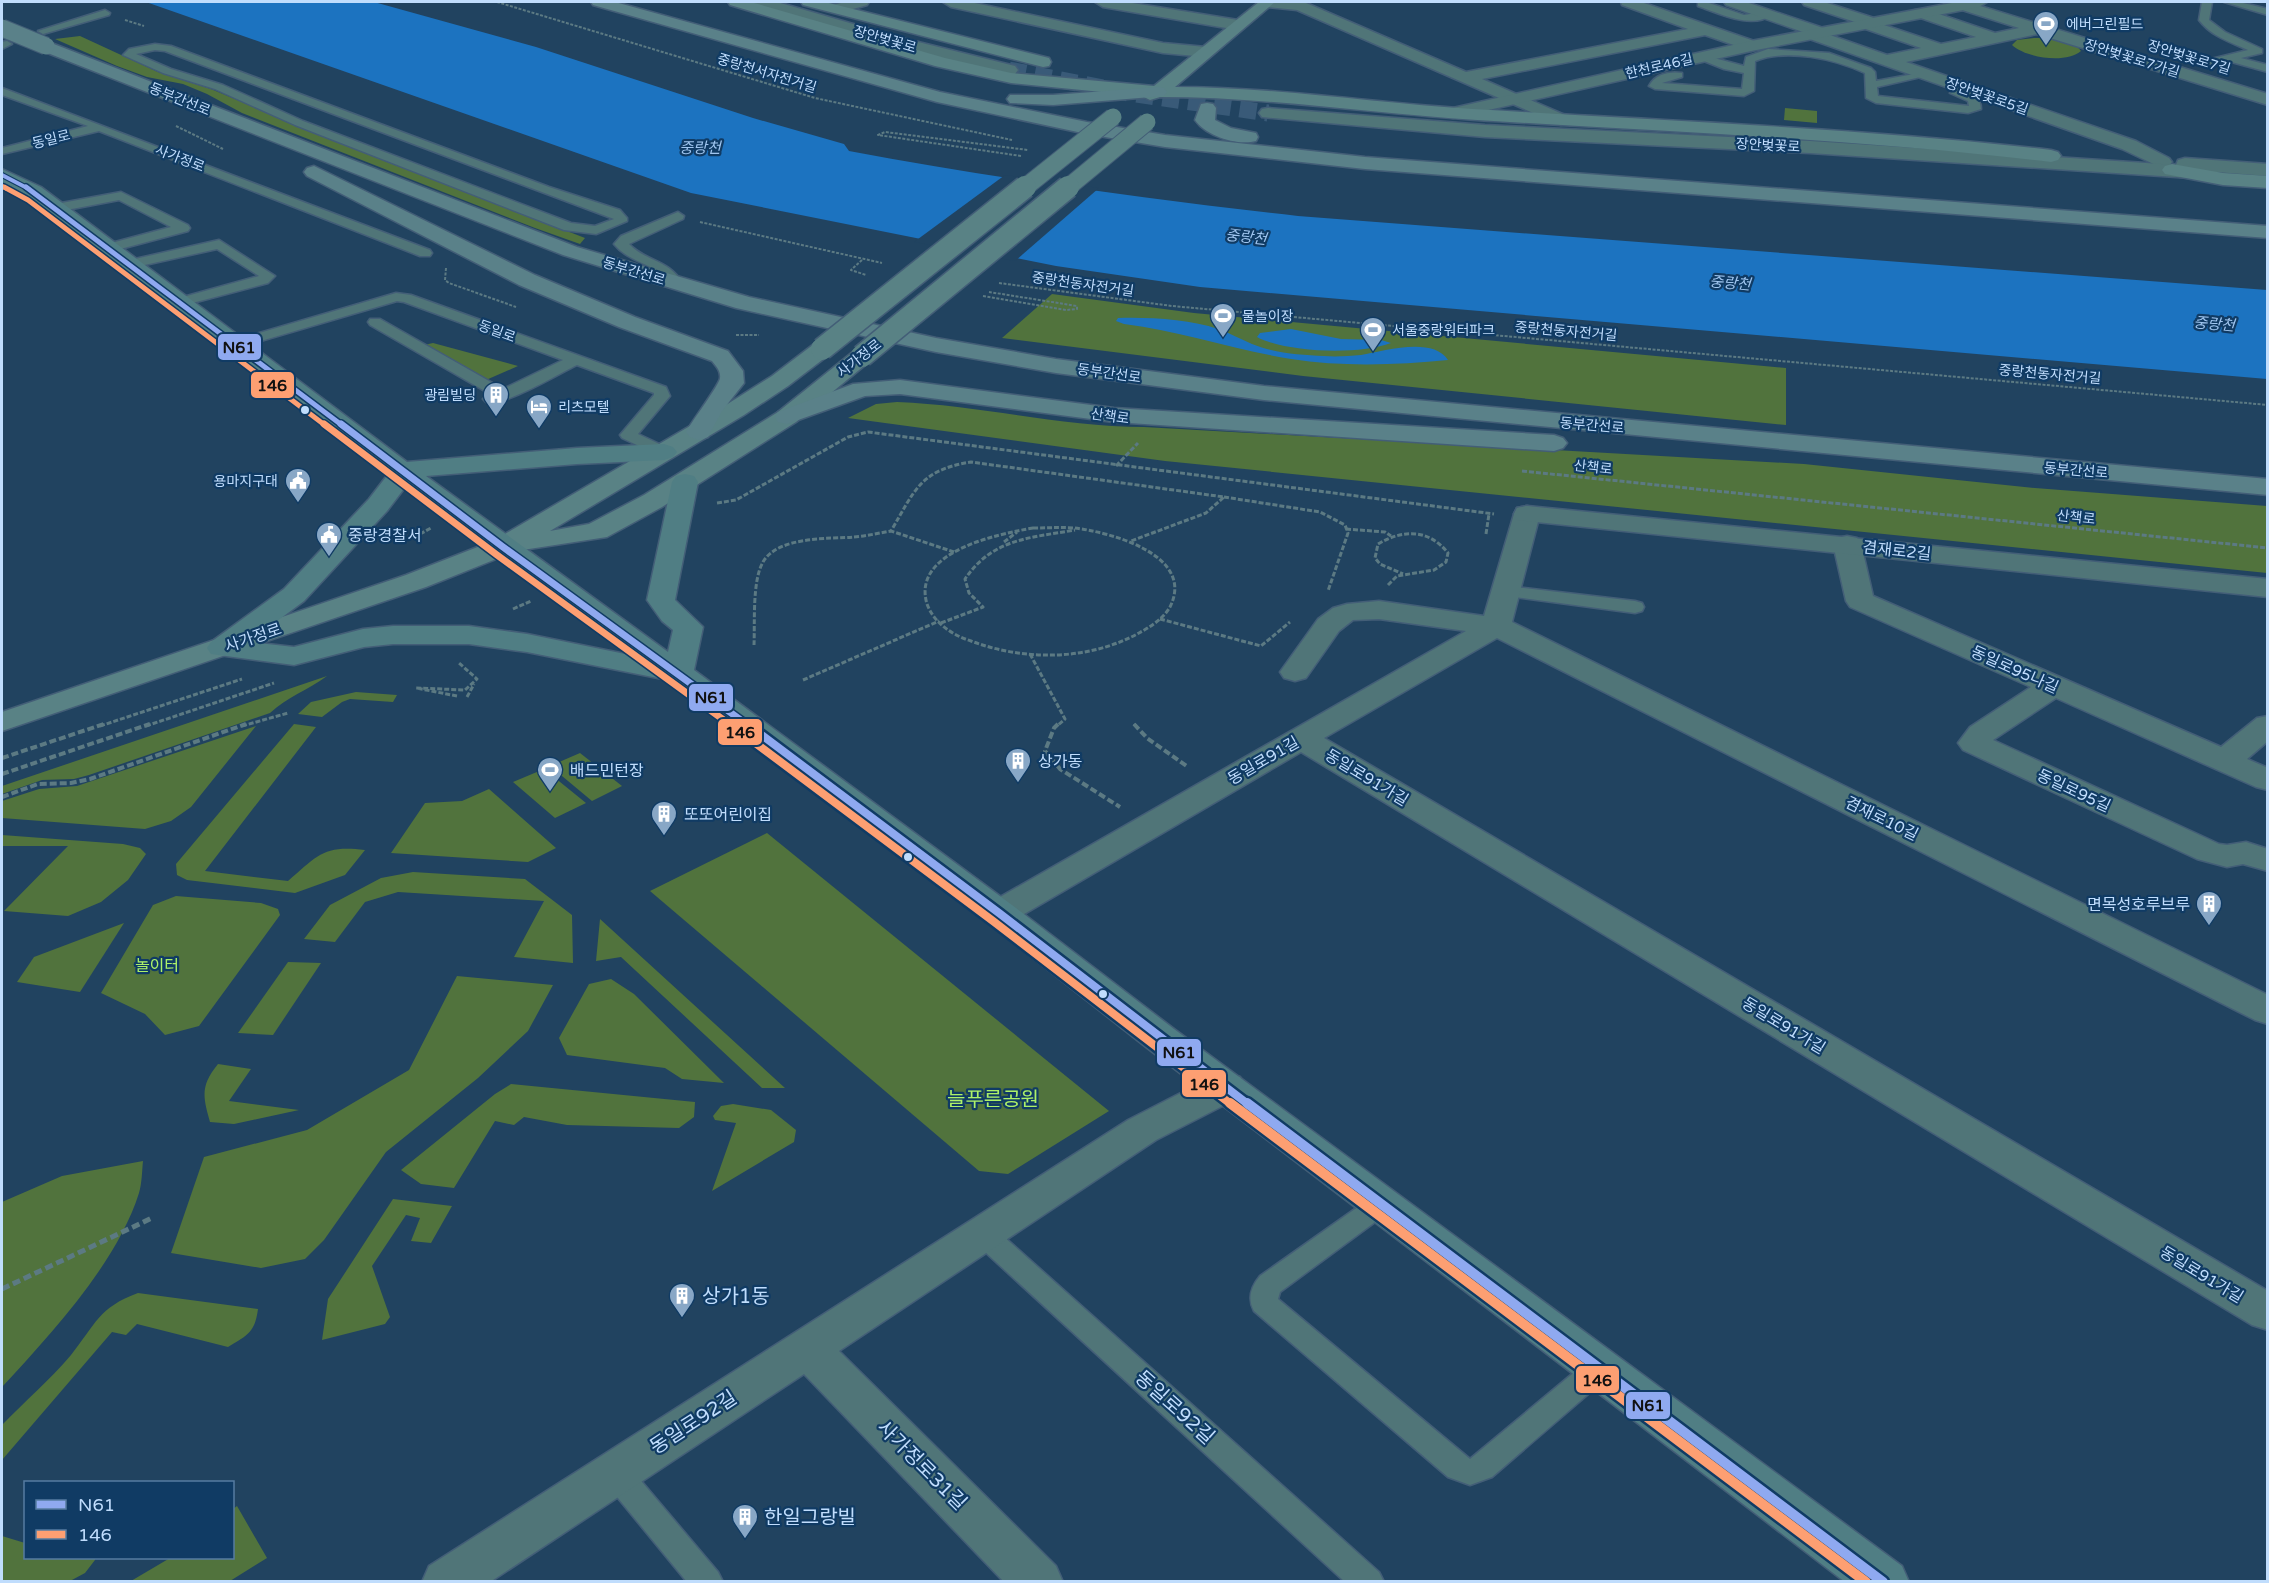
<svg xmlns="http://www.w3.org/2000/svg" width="2269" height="1583" viewBox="0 0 2269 1583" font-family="'Varela Round','Noto Sans KR',sans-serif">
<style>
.green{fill:#51733d}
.water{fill:#1c73c0}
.pier{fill:#214360}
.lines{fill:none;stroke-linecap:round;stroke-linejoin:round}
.tertiary-tunnel{stroke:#395a78;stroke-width:17;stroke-dasharray:17 9;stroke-linecap:butt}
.service-casing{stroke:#435e77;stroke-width:3}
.minor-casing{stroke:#435e77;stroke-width:3}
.tertiary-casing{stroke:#435e77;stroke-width:3}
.secondary-casing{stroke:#435e77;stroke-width:3}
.primary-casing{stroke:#435e77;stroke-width:3}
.trunk-casing{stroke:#435e77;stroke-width:3}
.path-far3{stroke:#5c7a83;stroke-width:2;stroke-dasharray:3 1.5;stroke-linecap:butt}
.path-far2{stroke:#5c7a83;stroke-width:3;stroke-dasharray:5 2;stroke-linecap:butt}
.path-far1{stroke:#5c7a83;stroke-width:4;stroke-dasharray:7 3;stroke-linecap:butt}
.path{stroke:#5c7a83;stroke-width:5;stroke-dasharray:8 4;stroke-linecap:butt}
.service{fill:#507578;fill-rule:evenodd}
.minor{fill:#507578;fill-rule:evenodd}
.tertiary{fill:#507578;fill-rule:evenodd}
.secondary{fill:#598285;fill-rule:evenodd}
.primary{fill:#507e84;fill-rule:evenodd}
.trunk{fill:#5a8189;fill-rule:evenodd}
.secondary-bridge-far1-casing{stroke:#435e77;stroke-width:19;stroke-linecap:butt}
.secondary-bridge-casing{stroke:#435e77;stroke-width:25;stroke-linecap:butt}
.trunk-bridge-casing{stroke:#435e77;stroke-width:19;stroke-linecap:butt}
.secondary-bridge-far1{stroke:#598285;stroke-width:17}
.secondary-bridge{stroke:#598285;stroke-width:22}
.trunk-bridge{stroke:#5a8189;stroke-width:17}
.bus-1-far4-casing{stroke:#103b64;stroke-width:6}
.bus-1-far3-casing{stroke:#103b64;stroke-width:8}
.bus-1-far2-casing{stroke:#103b64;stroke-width:10}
.bus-1-far1-casing{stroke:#103b64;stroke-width:13}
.bus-1-casing{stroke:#103b64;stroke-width:15}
.bus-2-far4-casing{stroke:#103b64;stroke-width:6}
.bus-2-far3-casing{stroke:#103b64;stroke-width:8}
.bus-2-far2-casing{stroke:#103b64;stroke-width:10}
.bus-2-far1-casing{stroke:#103b64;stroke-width:13}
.bus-2-casing{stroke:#103b64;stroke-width:15}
.bus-1-far4{stroke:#8fa9f0;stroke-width:4}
.bus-1-far3{stroke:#8fa9f0;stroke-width:5}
.bus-1-far2{stroke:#8fa9f0;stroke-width:7}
.bus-1-far1{stroke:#8fa9f0;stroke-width:8}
.bus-1{stroke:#8fa9f0;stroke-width:10}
.bus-2-far4{stroke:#fd9f72;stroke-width:4}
.bus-2-far3{stroke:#fd9f72;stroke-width:5}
.bus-2-far2{stroke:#fd9f72;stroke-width:7}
.bus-2-far1{stroke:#fd9f72;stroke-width:8}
.bus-2{stroke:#fd9f72;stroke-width:10}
.bus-dot{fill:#c0ddfd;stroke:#103b64;stroke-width:2}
.labels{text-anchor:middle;stroke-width:4.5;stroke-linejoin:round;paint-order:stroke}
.far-poi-label{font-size:14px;fill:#c0ddfd;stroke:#103b64;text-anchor:start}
.far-street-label{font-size:14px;fill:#c0ddfd;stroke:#103b64}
.far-water-label{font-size:15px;font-style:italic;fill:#a0c6f0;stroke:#103b64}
.poi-label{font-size:16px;fill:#c0ddfd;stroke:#103b64;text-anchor:start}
.street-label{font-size:16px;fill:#c0ddfd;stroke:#103b64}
.park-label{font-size:16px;fill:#adf168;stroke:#103b64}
.near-park-label{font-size:20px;fill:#adf168;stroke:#103b64}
.near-poi-label{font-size:20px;fill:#c0ddfd;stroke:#103b64;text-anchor:start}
.near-street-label{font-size:20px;fill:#c0ddfd;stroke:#103b64}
.line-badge{stroke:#103b64;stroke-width:2}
.pale-badge-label{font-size:16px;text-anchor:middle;font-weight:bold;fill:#111}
</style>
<rect width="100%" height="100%" fill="#214360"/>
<g class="green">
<polygon points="80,36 158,72 211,89 358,150 585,238 580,244 535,228 242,113 207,94 183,84 147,77 117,66 55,39"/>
<path d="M 2034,38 C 2048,38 2073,39 2081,51 C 2066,64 2026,58 2012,45 L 2017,40 Z"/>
<polygon points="1785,108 1817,111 1817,123 1784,120"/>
<polygon points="1052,294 1194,313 1786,368 1786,425 1303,376 1002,338"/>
<polygon points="433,343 518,366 486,380 424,345"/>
<path d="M 897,402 C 980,405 1061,427 1144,427 L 1804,464 L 2035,488 L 2267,506 L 2267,573 L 1165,461 L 848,418 L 876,404 Z"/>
<path d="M 327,676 C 308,690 287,697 270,713 L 89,775 L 74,779 L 42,780 L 2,794 L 2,786 Z"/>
<polygon points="356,692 397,695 393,702 350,699 342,702 322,717 298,714 311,702"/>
<path d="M 294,724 L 316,727 L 205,871 L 288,881 C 318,855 324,845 365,850 L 345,875 L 295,893 L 187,880 L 177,875 L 176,864 Z"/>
<polygon points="256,726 191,807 171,821 145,829 2,818 2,801 39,789 77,786"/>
<polygon points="580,753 622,786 592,801 550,766"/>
<polygon points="544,769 586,803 555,818 513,782"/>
<polygon points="489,789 556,848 528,862 391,853 425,803 462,801"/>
<polygon points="767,833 1109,1111 1008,1174 979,1171 650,891"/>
<polygon points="2,835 123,844 140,848 146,854 128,880 101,902 68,916 4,911 68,846 2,846"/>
<polygon points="413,872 525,879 572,915 573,963 514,957 544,901 398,892 365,902 335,942 304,939 330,905 381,878"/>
<polygon points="176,896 261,903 278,909 280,915 199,1026 165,1035 145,1014 101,993 153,905"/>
<polygon points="600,919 785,1088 762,1088 621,957 596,961"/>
<polygon points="124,923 80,992 17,982 34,957"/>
<polygon points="288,962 321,963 273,1035 238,1033"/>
<polygon points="457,976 553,985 528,1031 478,1078 386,1152 324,1240 305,1259 261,1268 171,1253 204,1157 307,1130 409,1070"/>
<polygon points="611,979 634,994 724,1083 682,1079 665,1068 567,1055 559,1038 589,984"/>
<path d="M 218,1064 L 251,1069 L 229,1101 L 299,1110 L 234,1124 L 210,1122 C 203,1097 200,1086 218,1064 Z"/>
<polygon points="511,1084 695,1102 694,1117 679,1128 567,1125 524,1117 514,1125 495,1121 454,1188 421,1184 401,1170 495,1094"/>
<polygon points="733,1104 771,1110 796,1130 794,1142 712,1191 736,1123 715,1120 713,1116 721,1106"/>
<path d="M 143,1161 C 142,1171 142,1183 139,1193 C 117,1263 51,1334 2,1387 L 2,1202 L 62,1176 Z"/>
<polygon points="393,1199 452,1206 431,1243 411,1241 420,1218 406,1215 372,1266 390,1317 385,1324 322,1340 328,1299"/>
<path d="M 138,1293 L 258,1309 C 255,1332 248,1335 228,1347 L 137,1324 L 126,1335 L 112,1332 L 2,1460 L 2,1425 C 24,1402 50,1380 71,1355 C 95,1325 99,1307 138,1293 Z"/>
<polygon points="237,1506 267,1558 230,1581 131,1581 170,1558 232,1558 233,1509"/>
<polygon points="2,1536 25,1543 26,1558 95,1558 95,1560 85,1573 70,1581 2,1581"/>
</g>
<g class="water">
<path d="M 146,2 L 374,2 L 536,47 L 753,118 L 844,144 L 849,151 C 998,179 1148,199 1298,216 L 2267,290 L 2267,379 L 1200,287 L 1056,266 L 691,193 Z"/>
<path d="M 1118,318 C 1147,317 1190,319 1218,329 C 1230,333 1240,339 1252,344 C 1274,353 1300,355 1324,356 C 1336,357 1349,356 1361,355 C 1383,351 1433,336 1448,360 C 1397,365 1342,367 1291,359 C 1235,350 1181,331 1124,324 L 1116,321 Z"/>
<path d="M 1291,329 L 1341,339 L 1381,340 L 1391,343 C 1360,355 1287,353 1257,337 L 1260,333 Z"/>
</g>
<polygon class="pier" points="1005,175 1099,188 1015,261 914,242"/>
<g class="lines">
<polyline class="tertiary-tunnel" points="1009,70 1129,93 1268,113"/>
<defs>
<g id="service">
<path d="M 1698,2 L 1706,2 L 1744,15 L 1768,11 L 1773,14 C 1752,30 1721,14 1698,6 Z"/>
<path d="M 2202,2 L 2212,2 L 2209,20 L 2225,32 L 2262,49 L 2262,53 L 2241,58 L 2268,65 L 2268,72 L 2228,61 L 2203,65 L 2203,61 L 2248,50 C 2230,42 2211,36 2199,20 Z"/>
<polygon points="2224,2 2239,2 2268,9 2268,15"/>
<polygon points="105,10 110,13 109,15 43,34 38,31"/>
<polygon points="7,41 12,44 2,49 2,42"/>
<path d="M 155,44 L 171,46 L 549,187 L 620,210 L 627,218 L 627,221 L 596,234 L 564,230 L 295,125 L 215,89 L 163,73 L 123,55 L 129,49 ZM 155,50 L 165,51 L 614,219 L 595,226 L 571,223 L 303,121 L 223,85 L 171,69 L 136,54 Z"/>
<path d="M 1768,49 L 1829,53 L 1871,68 L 1875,72 L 1876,81 L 1925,72 L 1925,76 L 1877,87 L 1878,96 L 1969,106 L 1968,101 L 1950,93 L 1956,90 C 1967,93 1981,95 1981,109 L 1968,113 L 1876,103 L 1866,98 L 1865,73 C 1835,59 1787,48 1755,61 L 1754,91 L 1744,96 L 1655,89 L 1649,86 C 1655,74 1670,71 1682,73 L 1682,77 L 1662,83 L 1742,89 L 1744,73 L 1724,69 L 1694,57 L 1699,54 L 1744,66 L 1746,57 Z"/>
<polygon points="2,88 430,250 432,253 430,256 420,256 99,131 2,154 2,148 88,126 2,95"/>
<polygon points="121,192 188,225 190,228 188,231 109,252 102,248 104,245 171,227 119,200 56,212 50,208 56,204"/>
<path d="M 678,212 L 684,216 L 683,219 L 629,244 C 646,262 669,259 683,284 L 676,288 C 668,286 666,277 659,272 C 644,262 626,259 614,244 L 621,236 Z"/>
<polygon points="219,240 275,276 268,283 181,306 176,305 174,302 176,299 259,276 217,249 131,268 124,264 126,261"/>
<path d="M 396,293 L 411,295 L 666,387 L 670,396 L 638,434 L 670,449 L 672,452 L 670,455 L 658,455 L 622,438 L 620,435 L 654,395 L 654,393 L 577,365 C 558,374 504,407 486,402 L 483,399 L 490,394 L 370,325 L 368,322 L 370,319 L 380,319 L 503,389 L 563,360 L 404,302 L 397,301 L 237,348 L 230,344 L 232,341 Z"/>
<polygon points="1506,586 1635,601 1642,603 1644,607 1642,611 1635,613 1500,595 1497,591 1500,587"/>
<path d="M 1381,1194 L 1390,1197 L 1394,1204 L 1390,1211 L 1280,1292 L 1278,1299 L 1470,1459 L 1589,1360 L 1599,1356 L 1609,1360 L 1614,1368 L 1609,1376 L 1492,1477 L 1470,1485 L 1448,1477 L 1254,1311 C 1247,1298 1251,1287 1260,1276 L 1372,1197 Z"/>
<polygon points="982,1223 992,1226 1379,1572 1384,1582 1345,1582 972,1240 968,1233 972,1226"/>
<polygon points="615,1459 626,1463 718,1572 723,1582 687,1582 604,1481 600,1472 604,1463"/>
</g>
<g id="minor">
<polygon points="845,2 869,2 867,5 839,13 831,8 833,5"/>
<polygon points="943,2 970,2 1163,43 1206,47 1214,52 1206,57 1163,53 951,7"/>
<polygon points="1095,2 1126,2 1238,20 1246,25 1238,30 1103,7"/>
<polygon points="1259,2 1306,3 1466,72 1688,29 1622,5 1621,2 1641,2 1757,42 1759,46 1751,51 1705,35 1482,79 1567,116 1570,120 1567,124 1561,125 1297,10 1267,7"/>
<polygon points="1724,2 1746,2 1826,29 1828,32 1827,34 1887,55 1921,48 1860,27 1858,23 1804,5 1802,2 1824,2 1877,19 1878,23 1941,44 1976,37 1915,16 1913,13 1915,10 1927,10 1995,33 2019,28 1956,8 1950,2 1967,2 2268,94 2268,105 2037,34 1906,62 2136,141 2169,158 2172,162 2169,166 2162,168 2122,149 1804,37 1802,34 1803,32 1726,5"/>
<polygon points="1527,506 1537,508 1540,514 1512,622 2268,995 2268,1024 2255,1020 1497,638 1324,738 2268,1291 2268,1330 2252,1325 1301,752 1012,921 999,924 986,921 981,913 986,905 1466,631 1379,619 1353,620 1339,631 1306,678 1295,681 1284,678 1280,672 1318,619 1333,608 1347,604 1379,601 1484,616 1514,514 1517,508"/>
<polygon points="1847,536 1857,538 1861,544 1873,596 2221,747 2257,718 2268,716 2268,741 2247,759 2268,768 2268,790 2256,787 2056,698 1993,740 2219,844 2227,845 2246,842 2268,849 2268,871 2243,864 2227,867 2197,859 1963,750 1958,743 1970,727 2031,687 1850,607 1846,601 1833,544 1837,538"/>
<polygon points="1226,1073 1240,1077 1246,1087 1240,1097 1156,1140 839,1351 1056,1566 1063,1582 1004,1582 804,1374 490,1582 422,1582 429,1566 1128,1120 1212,1077"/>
</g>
<g id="tertiary">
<polygon points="754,2 777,2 898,37 1015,66 1018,70 1015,74 1009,75 886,45 756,5"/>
<polygon points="1957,2 1987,2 1979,7 1751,51 1453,118 1447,117 1444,113 1447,109 1453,108 1751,41"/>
<polygon points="1268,108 1485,125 1810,141 2176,165 2178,160 2185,158 2268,164 2268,176 2216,172 2214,177 2207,179 1810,153 1485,137 1262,117 1259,113 1262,109"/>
<polygon points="1527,506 2268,579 2268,597 1517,520 1514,514 1517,508"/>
</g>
<g id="secondary">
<path d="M 728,2 L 751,2 L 945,58 L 1011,73 L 1154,86 L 1259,2 L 1275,2 L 1175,87 C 1275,87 1374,103 1473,109 C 1666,121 1859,128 2051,150 L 2058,152 L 2061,156 L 2058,160 L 2051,162 C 1860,139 1668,132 1477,120 C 1371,113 1266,97 1160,97 L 1150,100 L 1142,96 L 1011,83 L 935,66 L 730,5 Z"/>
<polygon points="801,2 825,2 1049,58 1051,62 1049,66 1043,67 803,5"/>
<polygon points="2172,164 2223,173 2268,176 2268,188 2223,185 2165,174 2162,170 2165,166"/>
<polygon points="822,342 830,344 834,349 830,354 788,386 744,415 550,531 589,524 644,495 778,412 854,351 862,349 870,351 874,356 870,361 796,422 662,507 607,537 516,551 426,587 2,731 2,712 406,575 493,541 726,405 772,376 814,344"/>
</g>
<path id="primary" d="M 2,169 L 41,187 L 407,462 L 577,448 L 664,444 L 673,447 L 677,452 L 673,457 L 664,460 L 577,464 L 426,476 L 668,652 L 673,630 L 662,621 L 647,600 L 672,482 L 676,476 L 685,474 L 694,476 L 698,482 L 675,600 L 703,627 L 694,670 L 1012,905 L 1174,1029 L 1902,1566 L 1909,1582 L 1845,1582 L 1146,1047 L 986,921 L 668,680 L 527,652 L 469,644 L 393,644 L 364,647 L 294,665 L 211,654 L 207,648 L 211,642 L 284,589 L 369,499 L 389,473 L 27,195 L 2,182 ZM 406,486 L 635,656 L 527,634 L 469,626 L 393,626 L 363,629 L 294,647 L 249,642 L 304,601 L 387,511 Z"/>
<g id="trunk">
<polygon points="591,2 615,2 940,92 1087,122 1165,135 1365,157 2268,226 2268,238 1365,169 1165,147 1087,134 937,102 593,5"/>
<polygon points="46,41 577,247 749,297 936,338 1056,359 1264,386 2268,479 2268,495 1264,400 1056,373 936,352 736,308 563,255 40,50 38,46"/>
<polygon points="1158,87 1164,88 1167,92 1164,96 1053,105 1010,103 1007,99 1010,95 1053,95"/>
<path d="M 1207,103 L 1213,104 L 1216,108 L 1215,120 L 1231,128 L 1256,133 L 1258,137 L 1256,141 C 1237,146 1206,136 1195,120 L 1201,104 Z"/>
<path d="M 314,166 L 535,275 L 635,317 L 728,351 L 743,371 L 744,383 L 722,411 L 708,437 L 699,440 L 690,437 L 686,432 C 692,421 720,384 720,378 C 721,371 716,366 712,361 L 619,327 L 519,285 L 307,176 L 304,172 L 307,168 Z"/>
<polygon points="900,380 1114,408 1554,435 1563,438 1567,443 1563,448 1554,451 1114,422 900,394 865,396 787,424 778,422 775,417 778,412 853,384"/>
</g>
</defs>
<use href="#service" class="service-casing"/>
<use href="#minor" class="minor-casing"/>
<use href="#tertiary" class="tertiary-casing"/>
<use href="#secondary" class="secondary-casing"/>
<use href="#primary" class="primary-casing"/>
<use href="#trunk" class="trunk-casing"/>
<g class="path-far3">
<polyline points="497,2 815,98 1012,140"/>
<polyline points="125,20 144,26"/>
<polyline points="176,126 223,149"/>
<polyline points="1021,156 878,135 885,132 1028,150"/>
<polyline points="700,222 882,263"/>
<polyline points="862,260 851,270 866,275"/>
<polyline points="446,268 445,280 449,283 516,307"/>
<polyline points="999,283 1172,306 2268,405"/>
<polyline points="983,296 1066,310 1077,309 1077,306 989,292"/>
<polyline points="736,335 759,335"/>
</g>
<g class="path-far2">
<polyline points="1116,466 1138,443"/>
<polyline points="1522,471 2268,548"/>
<polyline points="1224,497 1320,512 1345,525 1348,533 1328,591"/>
<polyline points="717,503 736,500 848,437 868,432 1494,514"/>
<path d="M 1033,528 C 1047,528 1060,527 1074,528 C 1110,532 1196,555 1170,607 C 1163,619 1150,627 1139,633 C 1088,661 1024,661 971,641 C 952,635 934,623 927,604 C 911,551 999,534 1033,528 Z"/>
<polyline points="1346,529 1385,532 1391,536"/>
<polyline points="420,534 431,528"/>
<polyline points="1486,534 1489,514"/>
<polyline points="1004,542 1017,532"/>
<path d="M 954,552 L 891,531 C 915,490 920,470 971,462 L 1224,497 L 1206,513 L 1131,541"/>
<path d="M 1388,585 L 1397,576 L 1434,570 L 1446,562 L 1448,553 C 1429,529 1403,529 1378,544 L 1375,558 L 1380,564 L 1403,574"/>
<polyline points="513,609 531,601"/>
<polyline points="1160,619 1261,646 1290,622"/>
<path d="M 941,623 L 983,607 L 969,593 L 965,579 C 993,538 1030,538 1075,530"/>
<path d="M 754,645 C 755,623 752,581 763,562 C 778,536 829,539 854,537 C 867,536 879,533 891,531"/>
<polyline points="1030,654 1065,719 1057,726"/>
<polyline points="803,680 939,621"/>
<polyline points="457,696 416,688 465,690 477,679 459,663"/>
<polyline points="467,697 474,684"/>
<polyline points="1134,724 1136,726"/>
<polyline points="100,726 242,679"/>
<polyline points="146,726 274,683"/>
<polyline points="242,726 288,713"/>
</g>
<g class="path-far1">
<polyline points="1058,724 1054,728 1045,751 1060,769 1120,807"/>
<polyline points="1134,724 1147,738 1188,767"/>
<polyline points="2,758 104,724"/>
<polyline points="2,774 150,724"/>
<polyline points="2,797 38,784 71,783 90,779 246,724"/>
</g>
<polyline class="path" points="2,1289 152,1218"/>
<use href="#service" class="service"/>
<use href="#minor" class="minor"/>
<use href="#tertiary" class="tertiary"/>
<use href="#secondary" class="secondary"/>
<use href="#primary" class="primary"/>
<use href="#trunk" class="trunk"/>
<defs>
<g id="secondary-bridge-far1">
<polyline points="1023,189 1113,117"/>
<polyline points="1066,189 1147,122"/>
</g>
<g id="secondary-bridge">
<polyline points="822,349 1025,187"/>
<polyline points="862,356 1068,187"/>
</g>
<polyline id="trunk-bridge" points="2,28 46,46"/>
</defs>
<use href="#secondary-bridge-far1" class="secondary-bridge-far1-casing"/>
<use href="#secondary-bridge" class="secondary-bridge-casing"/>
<use href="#trunk-bridge" class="trunk-bridge-casing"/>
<use href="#secondary-bridge-far1" class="secondary-bridge-far1"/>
<use href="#secondary-bridge" class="secondary-bridge"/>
<use href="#trunk-bridge" class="trunk-bridge"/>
<defs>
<polyline id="bus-1-far4" points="2,175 29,189"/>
<polyline id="bus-1-far3" points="26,187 343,426"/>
<polyline id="bus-1-far2" points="341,424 503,547 749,726"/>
<polyline id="bus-1-far1" points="747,724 999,913 1249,1105"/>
<polyline id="bus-1" points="1247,1103 1883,1582"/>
<polyline id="bus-2-far4" points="2,186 7,189"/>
<polyline id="bus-2-far3" points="4,187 28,200 326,426"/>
<polyline id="bus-2-far2" points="324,424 497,555 732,726"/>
<polyline id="bus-2-far1" points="730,724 993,921 1232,1105"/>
<polyline id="bus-2" points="1230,1103 1866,1582"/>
</defs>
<use href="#bus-1-far4" class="bus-1-far4-casing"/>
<use href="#bus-1-far3" class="bus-1-far3-casing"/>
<use href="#bus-1-far2" class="bus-1-far2-casing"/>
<use href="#bus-1-far1" class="bus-1-far1-casing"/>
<use href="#bus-1" class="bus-1-casing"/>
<use href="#bus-2-far4" class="bus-2-far4-casing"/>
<use href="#bus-2-far3" class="bus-2-far3-casing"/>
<use href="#bus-2-far2" class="bus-2-far2-casing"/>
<use href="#bus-2-far1" class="bus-2-far1-casing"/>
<use href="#bus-2" class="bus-2-casing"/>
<use href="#bus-1-far4" class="bus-1-far4"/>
<use href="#bus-1-far3" class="bus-1-far3"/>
<use href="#bus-1-far2" class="bus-1-far2"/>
<use href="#bus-1-far1" class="bus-1-far1"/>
<use href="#bus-1" class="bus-1"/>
<use href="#bus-2-far4" class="bus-2-far4"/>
<use href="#bus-2-far3" class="bus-2-far3"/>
<use href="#bus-2-far2" class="bus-2-far2"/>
<use href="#bus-2-far1" class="bus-2-far1"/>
<use href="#bus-2" class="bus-2"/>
</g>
<defs>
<symbol id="stadium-pin" viewBox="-11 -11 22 30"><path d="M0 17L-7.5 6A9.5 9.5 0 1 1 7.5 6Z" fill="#88a7c6" stroke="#103b64"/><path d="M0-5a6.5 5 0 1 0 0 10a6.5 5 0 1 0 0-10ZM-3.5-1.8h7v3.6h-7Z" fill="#fff"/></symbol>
<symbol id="building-pin" viewBox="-11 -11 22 30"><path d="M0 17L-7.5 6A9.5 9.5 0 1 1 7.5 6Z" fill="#88a7c6" stroke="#103b64"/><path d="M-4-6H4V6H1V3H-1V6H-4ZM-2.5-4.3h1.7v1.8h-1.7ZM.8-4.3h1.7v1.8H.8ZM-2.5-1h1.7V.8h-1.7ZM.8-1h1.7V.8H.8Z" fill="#fff"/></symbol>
<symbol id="hotel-pin" viewBox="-11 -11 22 30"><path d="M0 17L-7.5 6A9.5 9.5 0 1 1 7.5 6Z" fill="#88a7c6" stroke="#103b64"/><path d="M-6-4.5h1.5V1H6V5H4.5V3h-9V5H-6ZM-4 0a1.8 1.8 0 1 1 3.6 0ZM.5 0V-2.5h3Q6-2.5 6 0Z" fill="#fff"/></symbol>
<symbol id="civic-pin" viewBox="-11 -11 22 30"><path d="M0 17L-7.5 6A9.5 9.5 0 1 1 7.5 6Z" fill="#88a7c6" stroke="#103b64"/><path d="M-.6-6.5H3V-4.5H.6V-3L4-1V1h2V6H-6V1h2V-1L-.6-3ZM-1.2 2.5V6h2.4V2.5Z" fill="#fff"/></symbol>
</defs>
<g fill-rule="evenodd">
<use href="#stadium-pin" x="2031" y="9" width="30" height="40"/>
<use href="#stadium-pin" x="1208" y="301" width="30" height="40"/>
<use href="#stadium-pin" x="1358" y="315" width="30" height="40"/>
<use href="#building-pin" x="481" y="380" width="30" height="40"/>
<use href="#hotel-pin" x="524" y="392" width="30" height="40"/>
<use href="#civic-pin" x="283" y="466" width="30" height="40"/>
<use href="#civic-pin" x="314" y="520" width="30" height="40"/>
<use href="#building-pin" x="1003" y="746" width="30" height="40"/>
<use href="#stadium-pin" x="535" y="755" width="30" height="40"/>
<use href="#building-pin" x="649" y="799" width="30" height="40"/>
<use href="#building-pin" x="2194" y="889" width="30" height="40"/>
<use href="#building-pin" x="667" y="1281" width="30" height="40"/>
<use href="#building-pin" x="730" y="1502" width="30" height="40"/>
</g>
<g class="bus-dot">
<circle cx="305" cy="410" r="5"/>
<circle cx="908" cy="857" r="5"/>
<circle cx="1103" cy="994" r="5"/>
</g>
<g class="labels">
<g class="far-poi-label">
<text x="2066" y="29">에버그린필드</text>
<text x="1242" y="321">물놀이장</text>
<text x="1392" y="335">서울중랑워터파크</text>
<text x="476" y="400" text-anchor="end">광림빌딩</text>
<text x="558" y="412">리츠모텔</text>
<text x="278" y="486" text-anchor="end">용마지구대</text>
</g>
<g class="far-street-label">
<text transform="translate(885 39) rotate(16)" y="5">장안벚꽃로</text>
<text transform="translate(2189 57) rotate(17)" y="5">장안벚꽃로7길</text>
<text transform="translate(2132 58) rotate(17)" y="5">장안벚꽃로7가길</text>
<text transform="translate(1659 66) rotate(-13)" y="5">한천로46길</text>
<text transform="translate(767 73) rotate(17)" y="5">중랑천서자전거길</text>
<text transform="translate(1987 96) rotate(19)" y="5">장안벚꽃로5길</text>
<text transform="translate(180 99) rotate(22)" y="5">동부간선로</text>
<text transform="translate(51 139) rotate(-14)" y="5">동일로</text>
<text transform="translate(1768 145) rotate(3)" y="5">장안벚꽃로</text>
<text transform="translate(180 158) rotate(21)" y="5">사가정로</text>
<text transform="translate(634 271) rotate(17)" y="5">동부간선로</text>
<text transform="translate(1083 284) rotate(8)" y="5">중랑천동자전거길</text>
<text transform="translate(497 331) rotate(20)" y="5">동일로</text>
<text transform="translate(1566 331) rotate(5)" y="5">중랑천동자전거길</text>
<text transform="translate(859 358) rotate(-38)" y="5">사가정로</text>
<text transform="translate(1109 373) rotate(8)" y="5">동부간선로</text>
<text transform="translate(2050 374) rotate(5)" y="5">중랑천동자전거길</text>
<text transform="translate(1110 416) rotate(8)" y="5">산책로</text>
<text transform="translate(1592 425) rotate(5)" y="5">동부간선로</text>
<text transform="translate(1593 467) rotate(6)" y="5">산책로</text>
<text transform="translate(2076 470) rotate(5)" y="5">동부간선로</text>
<text transform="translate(2076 517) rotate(6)" y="5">산책로</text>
</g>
<g class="far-water-label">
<text x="700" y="153">중랑천</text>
<text transform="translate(1246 237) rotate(7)" y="5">중랑천</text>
<text transform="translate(1730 283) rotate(5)" y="5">중랑천</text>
<text transform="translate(2214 324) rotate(5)" y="5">중랑천</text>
</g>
<g class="poi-label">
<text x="348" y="541">중랑경찰서</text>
<text x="1038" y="767">상가동</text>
<text x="570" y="776">배드민턴장</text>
<text x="684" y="820">또또어린이집</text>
<text x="2190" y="910" text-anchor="end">면목성호루브루</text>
</g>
<g class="street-label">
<text transform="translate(1897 550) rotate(6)" y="6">겸재로2길</text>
<text transform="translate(253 637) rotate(-19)" y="6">사가정로</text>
<text transform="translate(2015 669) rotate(24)" y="6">동일로95나길</text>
<text transform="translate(1263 760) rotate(-30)" y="6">동일로91길</text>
<text transform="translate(1367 777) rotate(31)" y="6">동일로91가길</text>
<text transform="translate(2074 790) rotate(25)" y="6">동일로95길</text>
<text transform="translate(1882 818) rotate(26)" y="6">겸재로10길</text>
<text transform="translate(1784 1025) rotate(31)" y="6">동일로91가길</text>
<text transform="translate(2202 1274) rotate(31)" y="6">동일로91가길</text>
</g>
<g class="park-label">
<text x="157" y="971">놀이터</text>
</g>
<g class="near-park-label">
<text x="993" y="1106">늘푸른공원</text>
</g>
<g class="near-poi-label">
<text x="702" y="1303">상가1동</text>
<text x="764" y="1524">한일그랑빌</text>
</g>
<g class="near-street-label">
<text transform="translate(1175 1407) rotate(42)" y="7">동일로92길</text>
<text transform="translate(693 1422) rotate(-33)" y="7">동일로92길</text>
<text transform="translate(922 1465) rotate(45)" y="7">사가정로31길</text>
</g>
</g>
<g class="line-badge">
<rect x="217" y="333" width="45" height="28" rx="6" fill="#8fa9f0"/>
<rect x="250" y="371" width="45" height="28" rx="6" fill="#fd9f72"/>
<rect x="688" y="683" width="46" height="29" rx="6" fill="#8fa9f0"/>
<rect x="717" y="718" width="46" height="28" rx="6" fill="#fd9f72"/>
<rect x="1156" y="1038" width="46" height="29" rx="6" fill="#8fa9f0"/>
<rect x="1181" y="1069" width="46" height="29" rx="6" fill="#fd9f72"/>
<rect x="1575" y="1365" width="45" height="29" rx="6" fill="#fd9f72"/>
<rect x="1625" y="1391" width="46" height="29" rx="6" fill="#8fa9f0"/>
</g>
<g class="pale-badge-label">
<text x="239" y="353">N61</text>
<text x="272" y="391">146</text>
<text x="711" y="703">N61</text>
<text x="740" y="738">146</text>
<text x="1179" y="1058">N61</text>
<text x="1204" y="1090">146</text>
<text x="1597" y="1386">146</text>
<text x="1648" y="1411">N61</text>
</g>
<rect width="2269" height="1583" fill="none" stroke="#c0ddfd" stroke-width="6"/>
<rect x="24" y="1481" width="210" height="78" fill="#103b64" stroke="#567ca1" stroke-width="1.5"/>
<rect x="36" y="1500" width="30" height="9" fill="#8fa9f0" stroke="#567ca1" stroke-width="1.5"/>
<text x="78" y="1511" font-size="18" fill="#c0ddfd">N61</text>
<rect x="36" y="1530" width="30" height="9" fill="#fd9f72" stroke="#567ca1" stroke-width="1.5"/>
<text x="78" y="1541" font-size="18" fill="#c0ddfd">146</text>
</svg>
